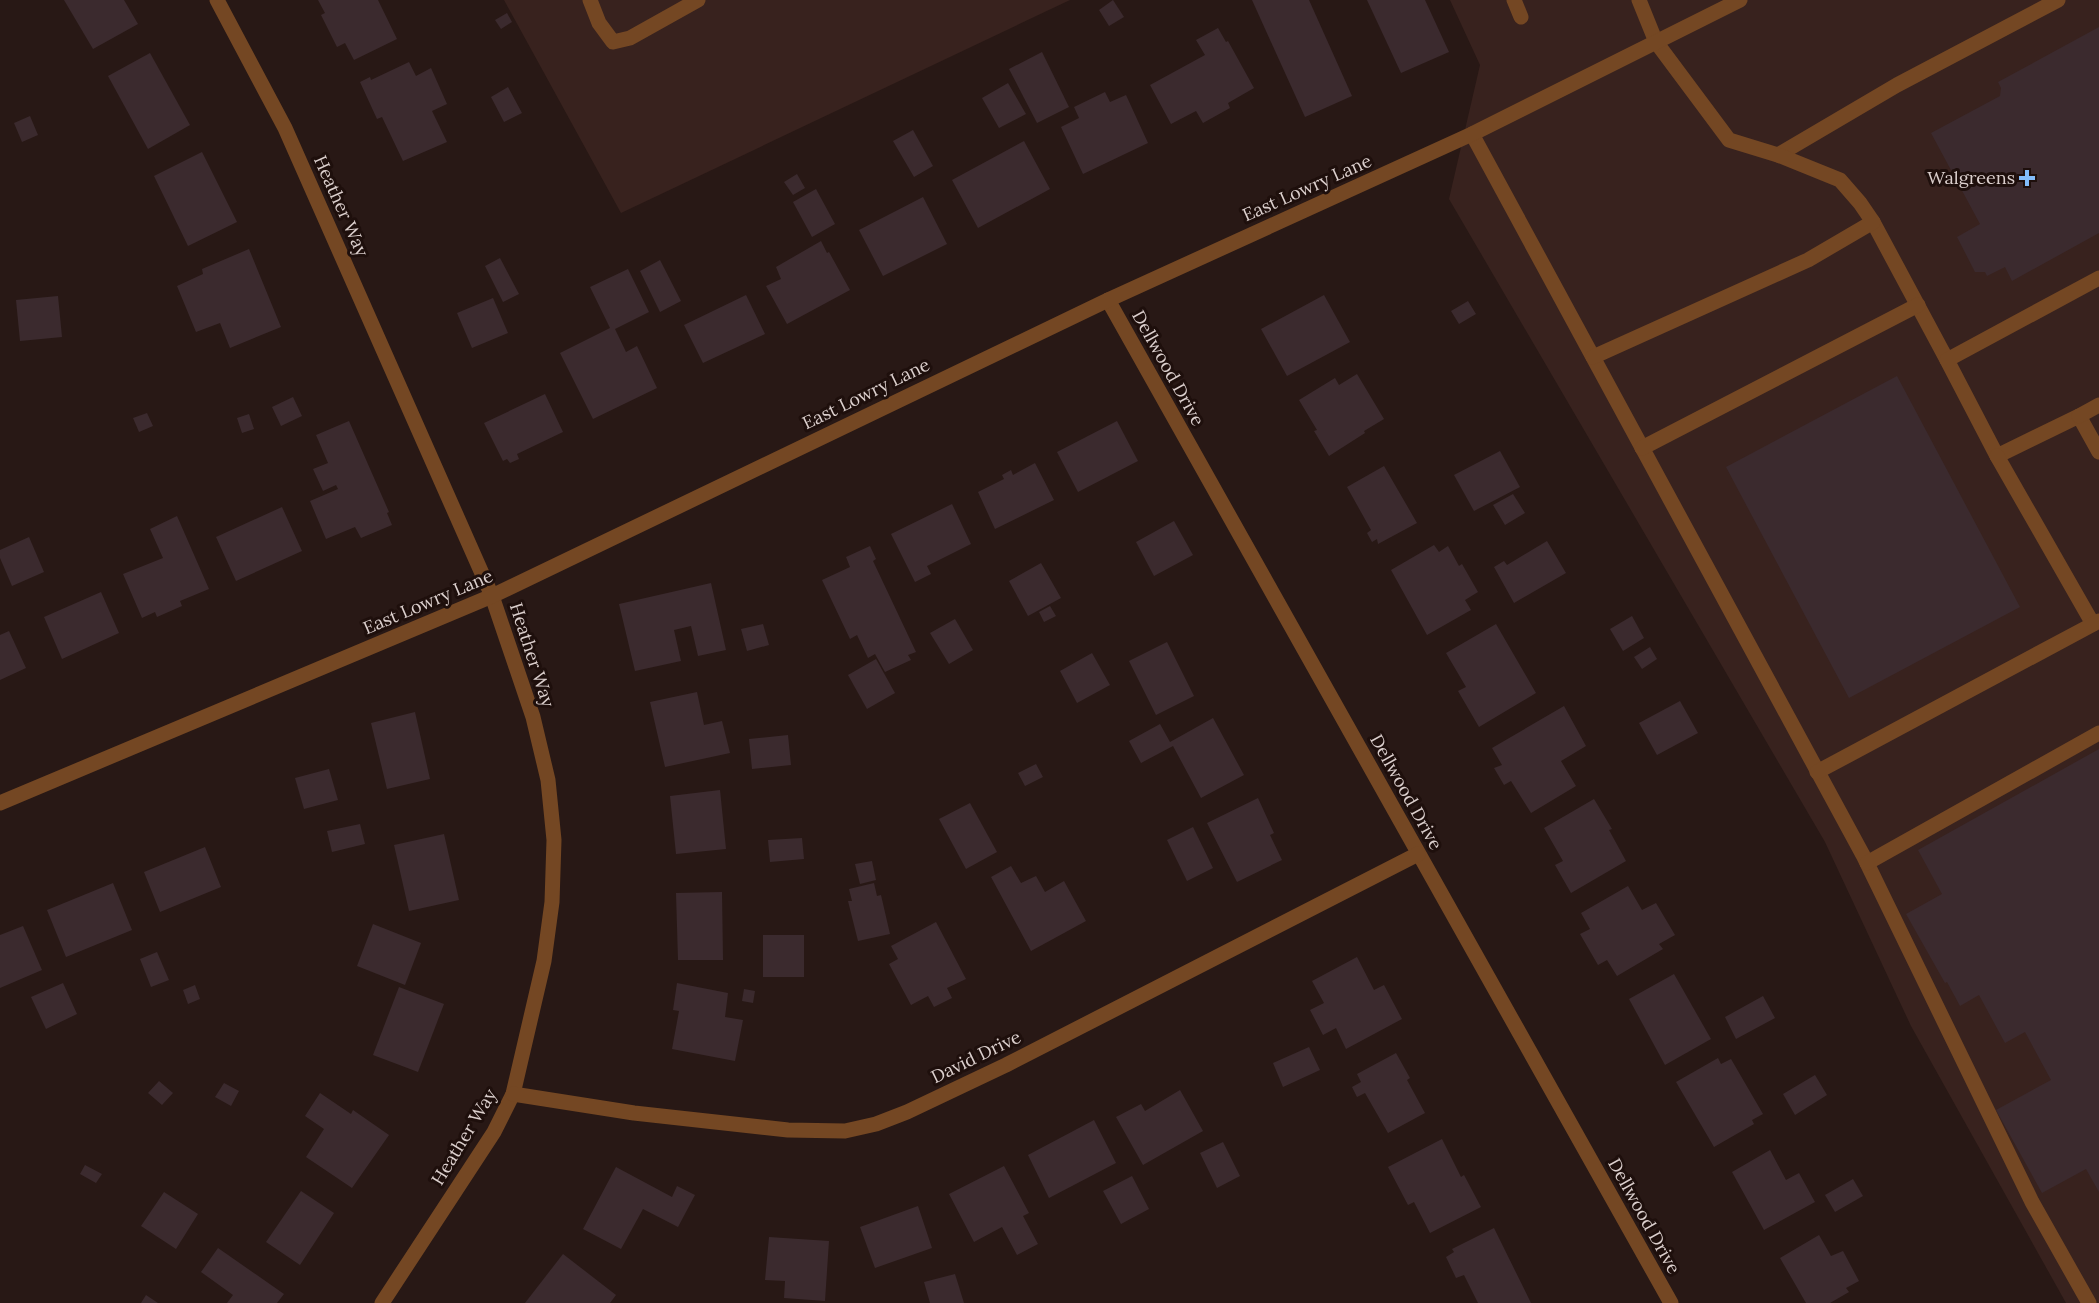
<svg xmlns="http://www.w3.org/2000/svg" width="2099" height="1303" viewBox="0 0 2099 1303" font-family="Lora,serif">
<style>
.built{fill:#38221e}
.building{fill:#3b2a2e}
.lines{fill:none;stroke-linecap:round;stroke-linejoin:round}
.lane{stroke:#744723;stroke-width:15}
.street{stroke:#744723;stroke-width:15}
.poi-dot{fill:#82bcfa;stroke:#1e0f0c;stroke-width:2}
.labels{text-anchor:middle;stroke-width:6;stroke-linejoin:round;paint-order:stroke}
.poi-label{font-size:18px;fill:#dbcfcd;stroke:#1e0f0c;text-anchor:end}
.street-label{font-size:18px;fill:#dbcfcd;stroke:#1e0f0c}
</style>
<rect width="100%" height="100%" fill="#281815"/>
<g class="built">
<polygon points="504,0 1070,0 621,213"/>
<polygon points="1450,0 2099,0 2099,1303 2066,1303 1911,1026 1825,842 1449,199 1480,65"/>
</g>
<g class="building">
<polygon points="64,0 124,0 138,24 93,49"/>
<polygon points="318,0 378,0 397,39 354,60 345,43 337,47 321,15 325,13"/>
<polygon points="1113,0 1124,17 1109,26 1099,10"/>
<polygon points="1252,0 1309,0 1352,96 1305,117"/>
<polygon points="1367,0 1425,0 1449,52 1401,73"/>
<polygon points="507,13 512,22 501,29 495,20"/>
<polygon points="2099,27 2099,233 2012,281 2005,267 1987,276 1985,272 1975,272 1957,237 1980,224 1931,133 2000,96 2001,88 1998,82"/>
<polygon points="1218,28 1226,42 1228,41 1254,88 1228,103 1230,108 1203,123 1196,111 1171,124 1150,85 1205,55 1196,40"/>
<polygon points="1042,52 1069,107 1037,123 1009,69"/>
<polygon points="150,53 190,125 148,149 108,76"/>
<polygon points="409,62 416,76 431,68 447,104 432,111 447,142 403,161 382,117 377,119 360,82 370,77 371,80"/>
<polygon points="1008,83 1026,114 999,128 982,98"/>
<polygon points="508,87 522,113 504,122 491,97"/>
<polygon points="1105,92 1110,102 1126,95 1148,143 1083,174 1061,127 1079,118 1074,107"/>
<polygon points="30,116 38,135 22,142 14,123"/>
<polygon points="913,130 933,166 914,177 893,141"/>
<polygon points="1024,141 1050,189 978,228 952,180"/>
<polygon points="202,152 237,222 188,246 154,176"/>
<polygon points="797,174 805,188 793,195 784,182"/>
<polygon points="816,189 835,224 812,237 793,202"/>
<polygon points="923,197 947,244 883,276 859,230"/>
<polygon points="821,241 827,253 829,252 850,290 787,324 766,286 781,279 776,267"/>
<polygon points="249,249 281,327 230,348 220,323 196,332 177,286 203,274 202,269"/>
<polygon points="500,258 519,294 503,302 485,266"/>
<polygon points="660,260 681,301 660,312 640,271"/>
<polygon points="628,269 649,312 615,329 626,352 637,346 657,388 593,419 560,353 610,328 590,287"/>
<polygon points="746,295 765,334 703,363 684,325"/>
<polygon points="1324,295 1350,342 1287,376 1261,329"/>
<polygon points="58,296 62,337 20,341 16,300"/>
<polygon points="493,298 508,333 472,348 457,313"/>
<polygon points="1468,301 1476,314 1459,324 1451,311"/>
<polygon points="1357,374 1384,419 1364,431 1365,433 1329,456 1314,431 1317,430 1299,400 1335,378 1339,385"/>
<polygon points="1897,376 2020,607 1849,698 1726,467"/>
<polygon points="545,394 563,432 517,454 519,459 510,463 507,459 503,461 484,423"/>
<polygon points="293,397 302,416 281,426 272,407"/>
<polygon points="147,413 153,426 139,432 133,418"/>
<polygon points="249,414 254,429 242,433 237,418"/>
<polygon points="349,421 389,512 387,513 392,525 361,538 355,527 326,539 310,501 338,489 336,485 323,491 313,469 328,463 316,435"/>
<polygon points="1117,421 1138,461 1078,492 1057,452"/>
<polygon points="1500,451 1520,487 1474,511 1454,475"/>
<polygon points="1035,463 1054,500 995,529 978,492 1004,479 1002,475 1011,470 1013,475"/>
<polygon points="1384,466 1417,523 1378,544 1377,539 1372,542 1367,533 1371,530 1347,487"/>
<polygon points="1513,494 1525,513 1505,525 1493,505"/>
<polygon points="952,504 971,544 927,566 931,574 915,582 891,534"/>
<polygon points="282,507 302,551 236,581 216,537"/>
<polygon points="177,516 209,589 180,601 182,606 157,617 155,612 142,618 123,574 163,558 150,529"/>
<polygon points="1174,521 1193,555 1154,576 1136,542"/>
<polygon points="29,537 44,572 12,586 0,558 0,550"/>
<polygon points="1547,541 1566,573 1514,603 1494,567 1504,561 1507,565"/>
<polygon points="1434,545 1439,552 1448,546 1459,566 1462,564 1478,592 1465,600 1471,610 1427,635 1391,570"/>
<polygon points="870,546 876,559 873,561 916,652 908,655 911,660 885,672 875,654 868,658 857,635 850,639 822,580 850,567 846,557"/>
<polygon points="1041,563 1061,598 1028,616 1009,581"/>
<polygon points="711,583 726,650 698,656 691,626 674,630 681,661 635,671 619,604"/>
<polygon points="101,592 119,633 62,659 44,617"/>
<polygon points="1050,606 1056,616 1044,622 1039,612"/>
<polygon points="1632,616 1644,638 1623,651 1610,629"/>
<polygon points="955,619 973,650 949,664 930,633"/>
<polygon points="763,624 769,645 747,651 741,629"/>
<polygon points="1496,624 1536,693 1479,727 1458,691 1466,687 1446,653"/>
<polygon points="9,631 26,668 0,680 0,635"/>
<polygon points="1167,642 1194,696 1156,715 1129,661"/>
<polygon points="1650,647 1657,659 1642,669 1634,657"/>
<polygon points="1092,653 1110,685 1077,703 1060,671"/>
<polygon points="876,659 895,693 867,709 848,675"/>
<polygon points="697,692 704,725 722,721 730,753 665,767 650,702"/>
<polygon points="1680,701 1698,733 1657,755 1639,723"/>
<polygon points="1564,706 1586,746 1561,761 1576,786 1531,813 1511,781 1504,785 1494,768 1502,765 1492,748"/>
<polygon points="415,712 430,779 387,789 371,723"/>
<polygon points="1213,718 1244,775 1201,798 1173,746 1141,763 1129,741 1160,724 1170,742"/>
<polygon points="788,735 791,765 752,769 749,739"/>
<polygon points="2099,749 2099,1192 2086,1169 2042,1193 1996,1110 2051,1080 2025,1032 2005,1043 1979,995 1960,1006 1947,982 1945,983 1906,914 1942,894 1918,850"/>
<polygon points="1036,764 1043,777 1025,786 1018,773"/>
<polygon points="329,769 338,800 304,809 295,778"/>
<polygon points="720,790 726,849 676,854 670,796"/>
<polygon points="1258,798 1274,833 1270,835 1282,860 1237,882 1207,823"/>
<polygon points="1594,799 1612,829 1609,830 1626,861 1571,893 1555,865 1563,861 1544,828"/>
<polygon points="970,803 997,852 966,869 939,819"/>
<polygon points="360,824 365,844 332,852 327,831"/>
<polygon points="1193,827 1213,868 1187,881 1167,840"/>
<polygon points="444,834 459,900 409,911 394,845"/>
<polygon points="802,838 804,859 770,862 768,840"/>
<polygon points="205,847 221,887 160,912 144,872"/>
<polygon points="872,861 876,880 860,884 855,864"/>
<polygon points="1011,866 1021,883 1036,876 1045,892 1064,881 1086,921 1031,951 991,877"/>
<polygon points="113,883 132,930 66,957 47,910"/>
<polygon points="874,883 877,896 881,895 890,934 858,941 848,901 852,901 849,889"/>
<polygon points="1628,886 1642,910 1656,903 1675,935 1659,944 1663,949 1617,976 1607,960 1598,965 1580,934 1590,929 1581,913"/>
<polygon points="722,892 723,960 678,960 676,893"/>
<polygon points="936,922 966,979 947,988 952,998 934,1007 928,996 911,1005 889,964 898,959 891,946"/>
<polygon points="373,924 421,943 405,985 357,966"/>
<polygon points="23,926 42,970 0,988 0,935"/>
<rect x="763" y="935" width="41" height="42"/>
<polygon points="157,952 169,980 151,987 140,959"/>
<polygon points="1357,957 1374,990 1384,985 1402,1019 1346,1049 1336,1028 1323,1035 1310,1010 1324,1003 1312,981"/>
<polygon points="1674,974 1711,1039 1665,1065 1629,999"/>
<polygon points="63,983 77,1014 46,1029 31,997"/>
<polygon points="677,983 728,993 725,1017 743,1020 735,1061 672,1049 679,1011 673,1010"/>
<polygon points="195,985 200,999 188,1004 183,990"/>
<polygon points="399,987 444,1004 418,1072 373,1055"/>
<polygon points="744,989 755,991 753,1003 742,1001"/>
<polygon points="1763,996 1775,1018 1736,1039 1725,1017"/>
<polygon points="1309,1047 1320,1070 1283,1087 1273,1063"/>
<polygon points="1396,1053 1410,1078 1407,1080 1425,1113 1388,1133 1365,1093 1357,1097 1352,1087 1361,1082 1357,1074"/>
<polygon points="1718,1058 1721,1064 1731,1059 1763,1114 1752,1120 1754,1124 1714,1147 1676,1082"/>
<polygon points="1815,1075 1827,1095 1795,1115 1783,1094"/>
<polygon points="159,1081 173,1093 162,1105 148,1093"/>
<polygon points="224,1083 239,1091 231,1106 215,1097"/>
<polygon points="1180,1090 1203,1131 1143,1165 1116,1117 1141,1104 1145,1111"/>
<polygon points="320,1093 351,1114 353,1110 389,1135 352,1188 306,1157 324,1129 305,1116"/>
<polygon points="1094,1120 1116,1163 1049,1198 1028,1155"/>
<polygon points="1442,1139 1461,1177 1464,1175 1481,1207 1430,1233 1414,1202 1408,1205 1388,1167"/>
<polygon points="1223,1142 1240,1176 1217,1188 1200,1153"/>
<polygon points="1770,1150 1786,1180 1799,1173 1815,1202 1764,1230 1732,1172"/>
<polygon points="85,1165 102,1174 96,1183 80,1174"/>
<polygon points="1004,1166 1029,1213 1023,1216 1038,1244 1017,1255 1002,1227 974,1242 949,1194"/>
<polygon points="616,1167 672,1197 677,1186 695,1195 678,1227 643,1209 621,1249 583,1229"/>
<polygon points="1132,1176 1149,1209 1121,1224 1103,1191"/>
<polygon points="1853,1179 1863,1196 1835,1212 1825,1195"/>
<polygon points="301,1191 334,1213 300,1265 266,1242"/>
<polygon points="164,1192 198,1214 176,1249 141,1226"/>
<polygon points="918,1206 932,1248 875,1268 860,1227"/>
<polygon points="1494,1228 1531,1303 1478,1303 1464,1275 1456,1278 1446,1257 1454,1252 1452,1249"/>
<polygon points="1819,1235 1831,1256 1843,1251 1859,1281 1846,1288 1849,1292 1830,1303 1806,1303 1780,1258"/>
<polygon points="769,1237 829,1241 825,1301 784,1298 785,1281 765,1280"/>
<polygon points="218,1248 284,1294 277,1303 227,1303 233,1295 201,1272"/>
<polygon points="563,1254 616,1295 610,1303 525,1303"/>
<polygon points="955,1274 964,1303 930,1303 924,1282"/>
<polygon points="146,1295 158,1303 141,1303"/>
</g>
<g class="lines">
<g class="lane">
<polyline points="590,0 599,23 613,42 630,38 698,0"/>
<polyline points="1514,0 1521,17"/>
<polyline points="1472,134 1864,857 2032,1202 2089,1303"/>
<polyline points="1778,155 1897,85 2058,0"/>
<polyline points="1873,222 1947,360"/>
<polyline points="2099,278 1947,360 1997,456 2079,416 2099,452"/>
<polyline points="1593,357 1808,260 1873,222 1860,203 1840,180 1778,155 1729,140 1656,42 1639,0"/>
<polyline points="2079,416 2099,405"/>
<polyline points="1642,448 1918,305"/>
<polyline points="1997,456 2093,624"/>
<polyline points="1817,772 2099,621"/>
<polyline points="1867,863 2099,733"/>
</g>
<g class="street">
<polyline points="217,0 285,128 492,596 533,717 548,780 554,840 552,902 544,961 513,1094 494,1132 382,1303"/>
<polyline points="1108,300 1671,1303"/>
<polyline points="0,803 492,596 1108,300 1472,134 1740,0"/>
<polyline points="513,1094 634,1113 788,1130 845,1131 876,1124 907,1112 1006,1065 1418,854"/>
</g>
</g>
<path class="poi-dot" d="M2024 169h6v6h6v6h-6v6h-6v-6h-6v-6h6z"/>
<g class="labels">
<g class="poi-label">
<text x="2015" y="184">Walgreens</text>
</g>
<g class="street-label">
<text transform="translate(1307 188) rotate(-24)" y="6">East Lowry Lane</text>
<text transform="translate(341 206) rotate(66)" y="6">Heather Way</text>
<text transform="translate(1168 368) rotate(61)" y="6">Dellwood Drive</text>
<text transform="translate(866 394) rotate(-26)" y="6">East Lowry Lane</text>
<text transform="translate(428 602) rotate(-23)" y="6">East Lowry Lane</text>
<text transform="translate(532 655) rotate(72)" y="6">Heather Way</text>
<text transform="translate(1406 792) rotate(61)" y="6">Dellwood Drive</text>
<text transform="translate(976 1057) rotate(-26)" y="6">David Drive</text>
<text transform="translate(464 1137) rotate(-59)" y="6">Heather Way</text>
<text transform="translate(1644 1216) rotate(61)" y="6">Dellwood Drive</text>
</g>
</g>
</svg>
